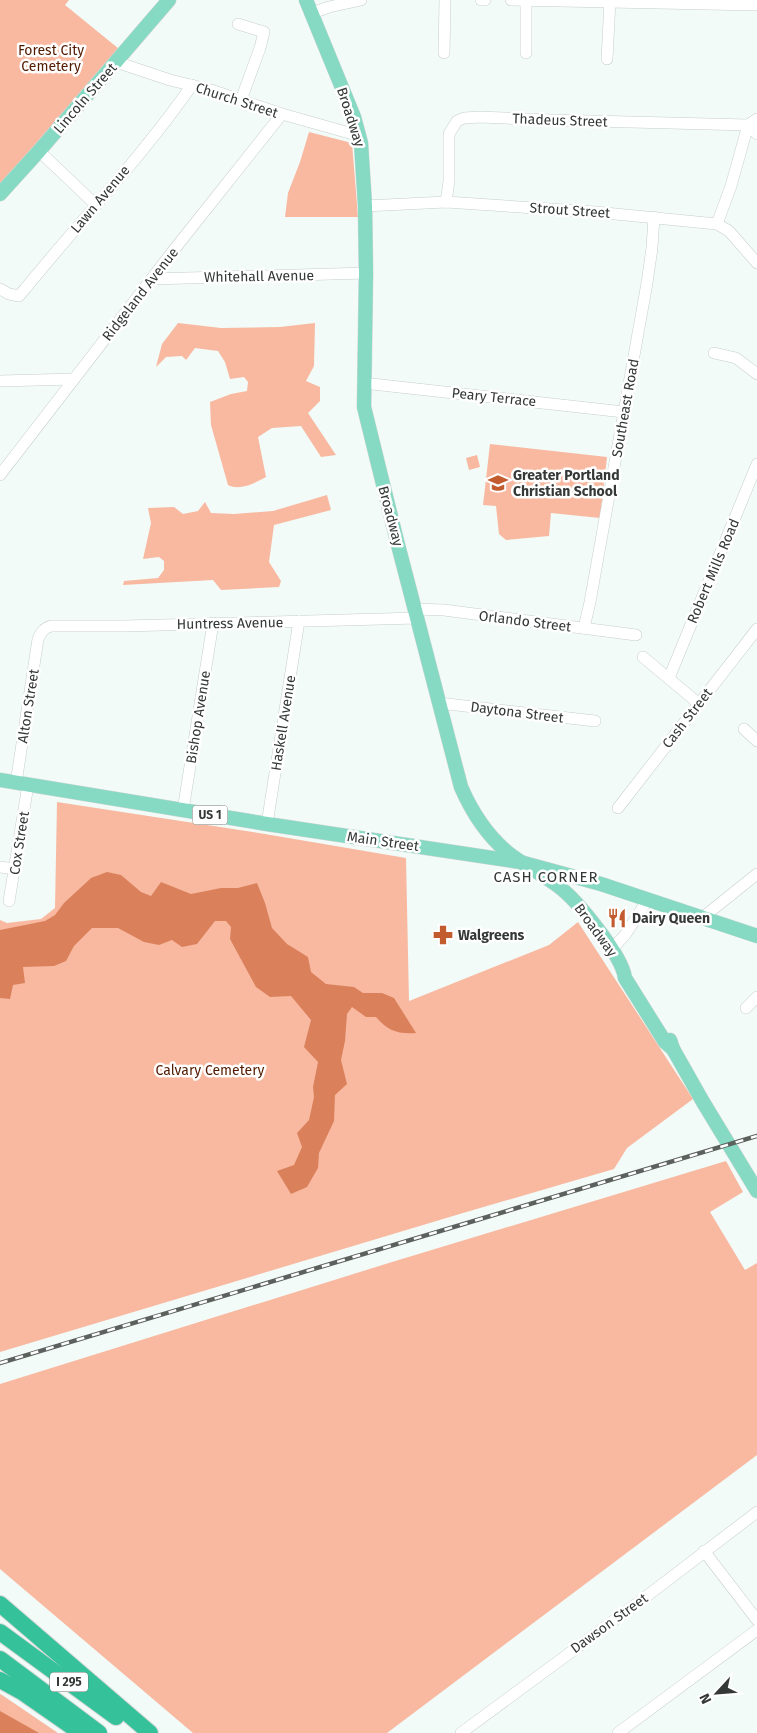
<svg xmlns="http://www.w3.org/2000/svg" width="757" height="1733" viewBox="0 0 757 1733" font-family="'Fira Sans',sans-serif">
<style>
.green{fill:#f8b9a0}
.water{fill:#da815c}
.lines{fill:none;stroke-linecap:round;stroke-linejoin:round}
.minor-casing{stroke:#c6cfcb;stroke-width:12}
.major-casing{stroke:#d6d7d7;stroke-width:15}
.highway-casing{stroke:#d6d7d7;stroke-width:18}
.minor{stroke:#fff;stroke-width:11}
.major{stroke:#86dac3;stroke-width:14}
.highway{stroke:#35c29b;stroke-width:16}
.rail-casing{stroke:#5c615e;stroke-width:4.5}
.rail{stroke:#fff;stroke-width:2.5;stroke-dasharray:8;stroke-linecap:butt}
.labels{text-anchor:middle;stroke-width:5;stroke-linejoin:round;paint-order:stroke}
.shield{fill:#fff;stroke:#717472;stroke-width:1}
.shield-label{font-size:12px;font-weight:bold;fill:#343836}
.park-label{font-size:14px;fill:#531b00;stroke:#fff}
.street-label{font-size:14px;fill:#343836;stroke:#fff}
.poi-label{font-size:14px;font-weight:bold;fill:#343836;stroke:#fff;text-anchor:start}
.neighbourhood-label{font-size:15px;letter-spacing:1px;fill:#343836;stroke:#fff}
</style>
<rect width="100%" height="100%" fill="#f2fbf8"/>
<g class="green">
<polygon points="0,0 69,0 65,5 124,53 0,194"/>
<polygon points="309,132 352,143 358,217 285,217 288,193 300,162"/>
<path d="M 178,323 L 221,328 L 280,327 L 315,323 L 314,366 L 306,381 L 320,387 L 320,401 L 308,413 L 336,455 L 321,457 L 301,426 L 272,428 L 258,437 L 266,477 C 255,483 240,491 228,485 L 211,425 L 210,402 L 231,394 L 247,391 L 248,382 L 244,377 L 230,379 L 225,362 L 218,351 L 195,348 L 186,360 L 182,356 L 166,357 L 156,367 L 162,344 Z"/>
<polygon points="490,444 607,457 600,518 551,513 549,536 506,540 499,534 496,506 483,505"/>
<polygon points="477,455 480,467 469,470 466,458"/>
<polygon points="327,495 331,510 274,525 269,562 281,581 279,587 221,590 213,580 123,585 124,581 158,578 164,570 164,561 159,557 143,559 151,523 148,508 174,507 183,514 198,511 205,502 211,513 234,514 273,511"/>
<polygon points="57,802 265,834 406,858 409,1001 549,945 578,922 693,1099 627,1148 614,1169 463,1213 0,1352 0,920 7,923 41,919 55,908"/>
<polygon points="726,1161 743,1192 710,1212 745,1270 757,1263 757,1455 387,1733 193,1733 0,1569 0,1384 392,1262"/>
<polygon points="0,1694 2,1695 58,1733 0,1733"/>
</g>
<g class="water">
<path d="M 107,872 L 121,875 L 141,892 L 151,896 L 161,882 L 191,894 L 221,888 L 238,888 L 257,883 L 265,903 L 272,928 L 287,944 L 308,957 L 311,972 L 326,984 L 354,987 L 363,993 L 382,993 L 394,998 L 416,1033 C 397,1034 388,1031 376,1017 L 366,1017 L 352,1007 L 347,1014 L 345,1041 L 341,1060 L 347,1084 L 335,1095 L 334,1121 L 319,1153 L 318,1168 L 307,1187 L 291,1194 L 277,1171 L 294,1165 L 302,1147 L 297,1133 L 309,1120 L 314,1097 L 313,1087 L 318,1062 L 304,1047 L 311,1020 L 291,996 L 270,997 L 256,987 L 230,939 L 231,927 L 226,921 L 215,921 L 197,944 L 182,947 L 172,940 L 159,945 L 144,942 L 118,928 L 92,928 L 74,946 L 66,961 L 54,966 L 23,967 L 25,983 L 13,985 L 10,999 L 0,998 L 0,930 L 45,921 L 55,915 L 64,903 L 91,878 Z"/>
<polygon points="0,1711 39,1733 0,1733"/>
</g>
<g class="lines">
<defs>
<g id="minor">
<polyline points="481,0 485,0"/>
<polyline points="511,0 757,5"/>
<polyline points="312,13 329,7 361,0"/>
<polyline points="238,24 264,32 260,48 241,100"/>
<polyline points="444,53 445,0"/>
<polyline points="526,53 526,0"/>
<polyline points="607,59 610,1"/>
<polyline points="116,62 170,80 211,90 282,114 360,136"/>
<polyline points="39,151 96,205"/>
<polyline points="446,202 449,181 449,134 457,121 464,118 480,117 552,120 748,125 757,134"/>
<polyline points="365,206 446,202 595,212 717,224 729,231 757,263"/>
<polyline points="717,224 731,186 748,125 757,119"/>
<polyline points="152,279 366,273"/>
<path d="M 0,289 L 9,294 L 19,296 L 25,289 C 80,221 142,157 192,85"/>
<polyline points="714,353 736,358 757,374"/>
<polyline points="0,381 74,379"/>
<polyline points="363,383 624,412"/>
<polyline points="0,475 173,251 282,114"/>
<polyline points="415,609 444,610 636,635"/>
<polyline points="584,628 590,602 647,283 652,248 654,217"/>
<polyline points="643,657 698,703"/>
<polyline points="669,678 757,464"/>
<polyline points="439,703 595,721"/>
<polyline points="744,729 757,741"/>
<path d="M 16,783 L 38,639 C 41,632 44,628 51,626 L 124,626 L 417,618"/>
<polyline points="618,808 757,629"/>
<polyline points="183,810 213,623"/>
<polyline points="267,824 299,621"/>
<polyline points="0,867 15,869"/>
<polyline points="9,901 28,785"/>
<polyline points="702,918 757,874"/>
<polyline points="611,950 625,935 647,901"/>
<polyline points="746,1008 757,997"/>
<polyline points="704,1551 757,1620"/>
<polyline points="461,1733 639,1602 757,1512"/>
<polyline points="618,1733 757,1630"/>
</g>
<g id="major">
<path d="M 306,0 L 354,117 L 361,143 L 365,206 L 366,273 L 364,407 L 397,541 L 461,787 C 471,810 487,835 507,852 C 523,865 542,874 558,886 C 577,900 622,955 625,978 L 665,1042 L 673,1049"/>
<polyline points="0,194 39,151 169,0"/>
<polyline points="0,780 267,824 520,862 601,884 757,936"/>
<polyline points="670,1040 673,1049 703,1102 757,1191"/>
</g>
<g id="highway">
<polyline points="0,1604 150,1733"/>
<polyline points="0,1632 116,1717"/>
<polyline points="0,1659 99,1733"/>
<polyline points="0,1680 22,1692 81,1733"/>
</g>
</defs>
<use href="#minor" class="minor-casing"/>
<use href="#major" class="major-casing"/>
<use href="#highway" class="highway-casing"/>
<use href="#minor" class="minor"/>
<use href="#major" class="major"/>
<use href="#highway" class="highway"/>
<defs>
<polyline id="rail" points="0,1363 757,1136"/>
</defs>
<use href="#rail" class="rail-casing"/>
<use href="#rail" class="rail"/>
</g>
<defs>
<symbol id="school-bare" viewBox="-9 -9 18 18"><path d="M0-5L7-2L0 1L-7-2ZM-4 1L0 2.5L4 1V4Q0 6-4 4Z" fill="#c25c2e" stroke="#fff" stroke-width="2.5" paint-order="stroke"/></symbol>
<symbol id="restaurant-bare" viewBox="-9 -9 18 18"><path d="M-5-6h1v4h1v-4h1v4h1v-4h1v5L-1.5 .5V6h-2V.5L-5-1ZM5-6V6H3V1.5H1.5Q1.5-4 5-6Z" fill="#c25c2e" stroke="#fff" stroke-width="2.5" paint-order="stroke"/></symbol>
<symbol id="pharmacy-bare" viewBox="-9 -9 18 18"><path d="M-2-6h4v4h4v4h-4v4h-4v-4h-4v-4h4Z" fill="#c25c2e" stroke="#fff" stroke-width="2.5" paint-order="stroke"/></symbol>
</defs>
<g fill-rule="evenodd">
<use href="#school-bare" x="484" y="469" width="28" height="28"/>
<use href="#restaurant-bare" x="603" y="904" width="28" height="28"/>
<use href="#pharmacy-bare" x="429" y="921" width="28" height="28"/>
</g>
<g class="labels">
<g class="shield">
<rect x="192.5" y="805.5" width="35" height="19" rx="4"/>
<rect x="50" y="1672.5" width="38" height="19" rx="4"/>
</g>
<g class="shield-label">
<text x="210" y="819">US 1</text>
<text x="69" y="1686">I 295</text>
</g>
<g class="park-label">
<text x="51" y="55">Forest City<tspan x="51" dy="16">Cemetery</tspan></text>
<text x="210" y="1075">Calvary Cemetery</text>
</g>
<g class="street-label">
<text transform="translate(85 98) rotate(-49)" y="5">Lincoln Street</text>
<text transform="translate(237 100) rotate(18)" y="5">Church Street</text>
<text transform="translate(351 117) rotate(72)" y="5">Broadway</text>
<text transform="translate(560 120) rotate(2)" y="5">Thadeus Street</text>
<text transform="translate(100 199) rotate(-50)" y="5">Lawn Avenue</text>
<text transform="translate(570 210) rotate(4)" y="5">Strout Street</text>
<text transform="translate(259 276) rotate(-1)" y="5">Whitehall Avenue</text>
<text transform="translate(140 294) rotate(-52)" y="5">Ridgeland Avenue</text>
<text transform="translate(494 397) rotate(6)" y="5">Peary Terrace</text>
<text transform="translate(625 408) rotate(-80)" y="5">Southeast Road</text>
<text transform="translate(391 516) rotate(75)" y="5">Broadway</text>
<text transform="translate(713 571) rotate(-67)" y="5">Robert Mills Road</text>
<text transform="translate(525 621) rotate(7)" y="5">Orlando Street</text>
<text transform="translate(230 623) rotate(-1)" y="5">Huntress Avenue</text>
<text transform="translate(28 706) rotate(-81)" y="5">Alton Street</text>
<text transform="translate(517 712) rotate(7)" y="5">Daytona Street</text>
<text transform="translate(198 717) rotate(-81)" y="5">Bishop Avenue</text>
<text transform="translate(687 718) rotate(-52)" y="5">Cash Street</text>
<text transform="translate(283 723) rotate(-81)" y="5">Haskell Avenue</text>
<text transform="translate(383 841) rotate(8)" y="5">Main Street</text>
<text transform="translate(19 843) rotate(-81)" y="5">Cox Street</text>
<text transform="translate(596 930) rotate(54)" y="5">Broadway</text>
<text transform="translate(609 1623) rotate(-36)" y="5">Dawson Street</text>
</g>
<g class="poi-label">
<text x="513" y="480">Greater Portland<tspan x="513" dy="16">Christian School</tspan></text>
<text x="632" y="923">Dairy Queen</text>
<text x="458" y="940">Walgreens</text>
</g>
<g class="neighbourhood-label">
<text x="546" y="882">CASH CORNER</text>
</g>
</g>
<g transform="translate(717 1693) rotate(244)" stroke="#ffffff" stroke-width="4" paint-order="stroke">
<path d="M0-4L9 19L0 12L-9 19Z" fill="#343836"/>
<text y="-8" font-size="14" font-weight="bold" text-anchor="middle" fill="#343836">N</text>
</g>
</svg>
